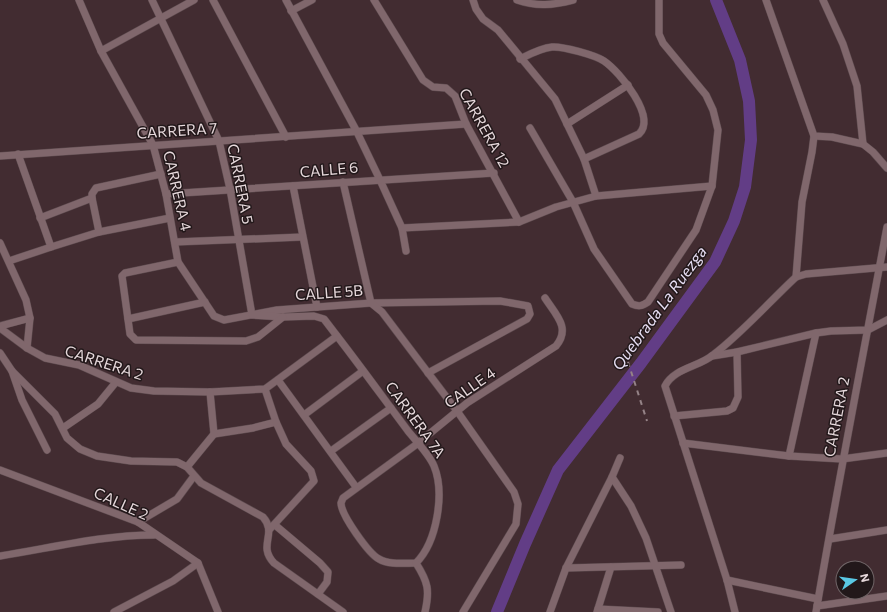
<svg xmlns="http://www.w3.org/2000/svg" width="887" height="612" viewBox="0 0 887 612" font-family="Commissioner,sans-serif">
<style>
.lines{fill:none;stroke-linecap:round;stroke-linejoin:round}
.river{stroke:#623d86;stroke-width:12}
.street-casing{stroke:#5d4b4f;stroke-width:8}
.street{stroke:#80676c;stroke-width:7}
.rail{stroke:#958387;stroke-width:2;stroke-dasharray:5 5;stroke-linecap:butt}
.labels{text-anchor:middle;stroke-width:3;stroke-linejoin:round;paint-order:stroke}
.street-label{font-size:15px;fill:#e6d8db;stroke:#22181a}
.water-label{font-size:16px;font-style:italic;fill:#e7def3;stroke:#22181a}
</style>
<rect width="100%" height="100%" fill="#422c31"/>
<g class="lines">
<polyline class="river" points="497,612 525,544 558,470 641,363 715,262 734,221 745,187 751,140 749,101 740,60 716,0"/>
<defs>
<g id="street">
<polyline points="79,0 101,51 153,145 166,194 178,262 214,316 224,320 277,310 371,303 500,301 528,306 530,314 527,319 428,373"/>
<path d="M 152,0 L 219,141 L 230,189 L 252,315 L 283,317 L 314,316 L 324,319 L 337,336 C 361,367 384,399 408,431 C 416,441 429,454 434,466 C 445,493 437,542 416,563 C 404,563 389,565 379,559 C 369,554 341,515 341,503 C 341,503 343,498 343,498 L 417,444 L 467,403 L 556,346 C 571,328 556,315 545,298"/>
<polyline points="213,0 286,137"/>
<polyline points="286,0 356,130 380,180 402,228 406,251"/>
<polyline points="374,0 423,80 433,87 446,88 455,96 466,124 519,222"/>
<path d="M 517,0 C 537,7 553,5 573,0"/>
<polyline points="766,0 814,136 832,137 863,144"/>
<polyline points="823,0 843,44 857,86 863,144 873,152 887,168"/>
<polyline points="291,11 312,0"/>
<polyline points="101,51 194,0"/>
<path d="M 520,59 C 530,54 541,48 552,47 C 562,46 595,55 604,61 C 620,72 657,117 639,134 L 584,159"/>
<polyline points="567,124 628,85"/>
<path d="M 530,128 L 573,202 L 594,249 L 632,304 C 639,307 642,306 648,302 L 696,230 L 712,186 L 718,130 L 713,110 L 706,95 L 663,43 L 659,34 L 659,0"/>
<polyline points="18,154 51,247 99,232 170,218"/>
<polyline points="0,156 466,124"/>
<polyline points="343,182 371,303 382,312 457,411 514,492 518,504 516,524 463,612"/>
<polyline points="293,186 317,307"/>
<polyline points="166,194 494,173"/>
<polyline points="596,196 712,186"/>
<polyline points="40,218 92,198"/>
<polyline points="402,228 519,222 556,207 596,196 584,159 555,99 498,30 483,19 476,9 473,0"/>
<polyline points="99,232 92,198 92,194 96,188 161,174"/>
<polyline points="175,242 302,237"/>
<polyline points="0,243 26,300 30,318 27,348"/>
<polyline points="9,261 51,247"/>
<polyline points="178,262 125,273 122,276 130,334 136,340 246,341 258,337 283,317"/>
<polyline points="796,277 802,202 812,152 814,136"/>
<polyline points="128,319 205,302"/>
<polyline points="0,326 30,318"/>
<polyline points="0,328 27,348 45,358 79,365 131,388 154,391 210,392 265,389 337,336"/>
<polyline points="0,353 12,371 22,400 47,450"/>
<polyline points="712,356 737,352 816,333 831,331 868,330 887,320"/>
<path d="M 12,371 L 55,414 L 67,438 L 80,449 L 97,456 L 131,461 L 177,462 L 187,467 L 201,483 L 263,517 C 278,534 257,545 274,563 L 343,612"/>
<polyline points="278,380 356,487"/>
<polyline points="210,392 214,434 253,428 276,422 265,389"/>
<polyline points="304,415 363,371"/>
<polyline points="674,416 727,411 733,408 738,397 737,352"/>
<polyline points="63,428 98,404 116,382"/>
<polyline points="683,443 789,456 842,459 887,453"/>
<polyline points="331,451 391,408"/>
<polyline points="789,456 816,333"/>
<polyline points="187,467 214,434"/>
<polyline points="0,470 138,522 198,563 218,612"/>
<polyline points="612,477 620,458"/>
<polyline points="138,522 177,499 194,476"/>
<polyline points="275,525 320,563 328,572 327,582 318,594"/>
<polyline points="269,530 314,481 311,471 286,444 276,422"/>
<polyline points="830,539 887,530"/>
<path d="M 0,556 C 51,548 102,535 154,535"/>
<path d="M 416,563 C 428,582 430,590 425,612"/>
<polyline points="566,568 681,565"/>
<polyline points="727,580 818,599"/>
<polyline points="817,606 887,596"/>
<polyline points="598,609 658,612"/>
<polyline points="114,612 173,581 198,563"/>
<polyline points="550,612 566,568 612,477 631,506 646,538 671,612"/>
<polyline points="597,612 611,567"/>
<path d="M 735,612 L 727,580 L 665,386 C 674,368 699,367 713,355 C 742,333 769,302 796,277 L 806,274 L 887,267"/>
<path d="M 816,612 C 838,483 863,355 887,227"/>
</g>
</defs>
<use href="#street" class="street-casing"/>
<use href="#street" class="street"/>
<polyline class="rail" points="628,362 647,421"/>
</g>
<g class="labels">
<g class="street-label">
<text transform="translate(484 128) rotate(61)" y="5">CARRERA 12</text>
<text transform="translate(177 131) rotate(-4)" y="5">CARRERA 7</text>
<text transform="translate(329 170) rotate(-5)" y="5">CALLE 6</text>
<text transform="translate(240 184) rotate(79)" y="5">CARRERA 5</text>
<text transform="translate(177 191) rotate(77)" y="5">CARRERA 4</text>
<text transform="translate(329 293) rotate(-4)" y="5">CALLE 5B</text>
<text transform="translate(104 363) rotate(18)" y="5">CARRERA 2</text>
<text transform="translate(470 388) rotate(-35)" y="5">CALLE 4</text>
<text transform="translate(837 417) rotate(-79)" y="5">CARRERA 2</text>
<text transform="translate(415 420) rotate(54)" y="5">CARRERA 7A</text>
<text transform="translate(121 504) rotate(24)" y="5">CALLE 2</text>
</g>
<g class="water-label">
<text transform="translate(659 308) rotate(-54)" y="6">Quebrada La Ruezga</text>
</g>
</g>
<g transform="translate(855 580) rotate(77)"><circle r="19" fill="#22181a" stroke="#706567"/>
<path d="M0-3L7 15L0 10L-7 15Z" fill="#59c8e4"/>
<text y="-6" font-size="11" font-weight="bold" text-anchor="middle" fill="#e6d8db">N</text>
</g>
</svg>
